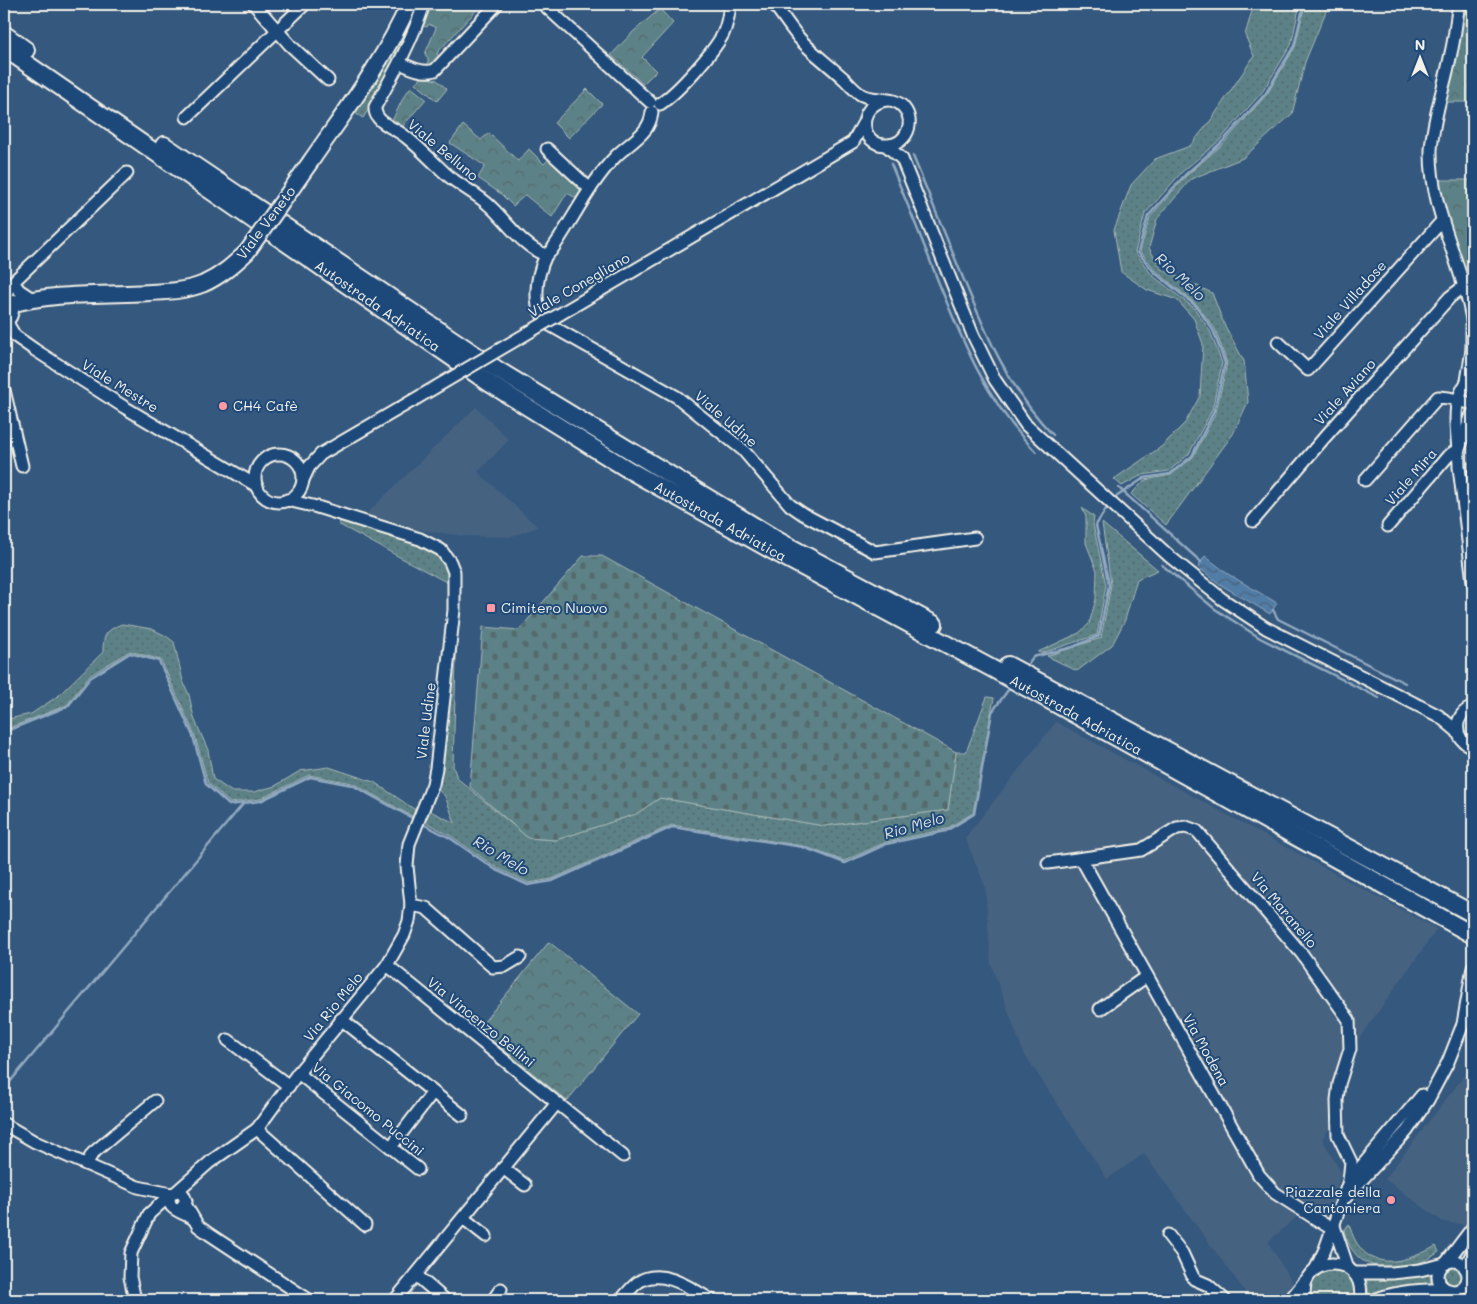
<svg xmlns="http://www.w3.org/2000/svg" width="1477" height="1304" viewBox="0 0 1477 1304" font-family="Mali,sans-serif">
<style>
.built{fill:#456281}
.grass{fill:url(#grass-dots);stroke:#a8b9b7}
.forest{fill:url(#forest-crowns);stroke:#a8b9b7}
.cemetery{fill:url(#cemetery-stones);stroke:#a8b9b7}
.pitch{fill:#5c8186;stroke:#a8b9b7}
.water{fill:url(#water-waves);stroke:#92aac0}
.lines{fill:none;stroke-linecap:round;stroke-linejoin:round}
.stream{stroke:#92aac0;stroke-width:2.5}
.minor-casing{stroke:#f4f1e8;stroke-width:15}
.major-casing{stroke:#f4f1e8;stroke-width:19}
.highway-casing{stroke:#f4f1e8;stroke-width:20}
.minor{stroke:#1f4a7a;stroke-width:11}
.major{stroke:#1f4a7a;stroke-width:15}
.highway{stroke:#1f4a7a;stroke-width:16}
.minor-bridge-casing{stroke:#f4f1e8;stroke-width:15;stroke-linecap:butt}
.major-bridge-casing{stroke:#f4f1e8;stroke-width:19;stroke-linecap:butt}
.minor-bridge{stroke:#1f4a7a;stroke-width:11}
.major-bridge{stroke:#1f4a7a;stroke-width:15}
.poi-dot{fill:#ff9aa2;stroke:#1f4a7a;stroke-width:2}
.labels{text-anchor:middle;stroke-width:4;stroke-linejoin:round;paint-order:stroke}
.street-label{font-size:14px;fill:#f4f1e8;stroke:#1f4a7a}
.poi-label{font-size:14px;fill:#f4f1e8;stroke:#1f4a7a;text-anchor:start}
.water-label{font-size:15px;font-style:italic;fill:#dcdfde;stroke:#1f4a7a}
</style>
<defs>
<pattern id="grass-dots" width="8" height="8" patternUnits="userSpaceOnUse" patternTransform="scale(1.25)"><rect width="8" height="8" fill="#5c8186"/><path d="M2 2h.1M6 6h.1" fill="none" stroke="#546a6c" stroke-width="1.8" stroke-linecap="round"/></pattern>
<pattern id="forest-crowns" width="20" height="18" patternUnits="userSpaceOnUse" patternTransform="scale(1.25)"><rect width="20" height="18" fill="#5c8186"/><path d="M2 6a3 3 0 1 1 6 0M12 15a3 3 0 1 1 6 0" fill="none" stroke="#546a6c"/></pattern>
<pattern id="cemetery-stones" width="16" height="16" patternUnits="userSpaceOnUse" patternTransform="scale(1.25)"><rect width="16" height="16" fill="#5c8186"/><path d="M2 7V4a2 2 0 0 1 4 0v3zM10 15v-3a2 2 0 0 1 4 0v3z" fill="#546a6c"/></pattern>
<pattern id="water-waves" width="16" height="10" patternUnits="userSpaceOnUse" patternTransform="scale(1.25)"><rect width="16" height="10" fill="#517ba6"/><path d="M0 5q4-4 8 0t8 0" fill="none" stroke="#4d647b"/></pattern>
</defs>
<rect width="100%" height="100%" fill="#35587e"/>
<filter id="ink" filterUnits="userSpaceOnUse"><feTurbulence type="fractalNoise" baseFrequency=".02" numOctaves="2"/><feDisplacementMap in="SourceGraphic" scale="10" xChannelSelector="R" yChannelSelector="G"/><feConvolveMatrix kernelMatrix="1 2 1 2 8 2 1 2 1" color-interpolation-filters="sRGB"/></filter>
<g filter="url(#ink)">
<g class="built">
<polygon points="476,407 509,440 478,472 538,527 510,537 464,536 419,530 363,517"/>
<polygon points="1473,426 1473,463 1467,463 1469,438"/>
<polygon points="1056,722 1437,929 1356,1043 1339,1079 1336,1122 1322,1138 1341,1173 1327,1226 1300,1214 1268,1242 1294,1285 1273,1300 1251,1300 1144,1154 1107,1179 1023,1052 991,964 985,886 965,838"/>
<polygon points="1473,1064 1473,1218 1468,1225 1443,1222 1385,1179"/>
</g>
<g class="grass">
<polygon points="413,4 420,4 391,73 363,118 353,112"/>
<polygon points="1254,4 1300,4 1291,45 1263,91 1220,140 1182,172 1145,214 1135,252 1152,275 1194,308 1210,331 1222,363 1212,410 1189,454 1169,471 1142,475 1122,486 1114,479 1161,447 1185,423 1200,396 1203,344 1194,319 1177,300 1147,290 1121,272 1114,230 1131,185 1155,159 1190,146 1211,120 1254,56 1245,35"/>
<polygon points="1305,4 1329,4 1305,62 1292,114 1243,158 1191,179 1157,219 1149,248 1161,269 1212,293 1224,324 1244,361 1248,402 1233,434 1166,525 1131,494 1145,480 1171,475 1193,457 1216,412 1227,363 1215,329 1197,305 1156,271 1140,251 1150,217 1186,176 1224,143 1267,94 1295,47"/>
<polygon points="1082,508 1094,517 1093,524 1106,585 1097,635 1042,653 1038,652 1079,633 1089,624 1096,599 1097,571 1086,543 1086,517"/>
<polygon points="341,521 348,521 424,546 441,559 446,568 449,579 448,583 338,524"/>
<polygon points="1102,523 1158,570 1137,579 1125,620 1112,645 1077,671 1047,656 1101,638 1111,585"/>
<path d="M 122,624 L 152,629 L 166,636 L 174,642 L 183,681 L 189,695 L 194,718 L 208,750 L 213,779 L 232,792 L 254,792 L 275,786 L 300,771 L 329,767 L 374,782 L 417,811 L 415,818 L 352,783 L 309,775 L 260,799 L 230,803 L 208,783 L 195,736 L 161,660 L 130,651 L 89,676 L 67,705 L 4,730 L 4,720 L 31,714 L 58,696 L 103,652 C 103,635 106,630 122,624 Z"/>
<polygon points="457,624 453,766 457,778 528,838 556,840 636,814 660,798 824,826 948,810 956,752 966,752 987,697 994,698 973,813 946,829 886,842 844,861 803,846 672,825 552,879 529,883 497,868 451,836 423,821 428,810 455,823 445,796 437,789"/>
<path d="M 1349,1224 C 1362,1273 1400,1266 1436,1246 L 1439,1252 C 1427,1261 1418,1264 1403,1266 C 1372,1271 1352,1262 1344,1230 Z"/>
<circle cx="1454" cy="1276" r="10"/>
<path d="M 1333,1269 C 1353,1272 1355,1282 1355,1300 L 1311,1300 C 1308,1284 1316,1272 1333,1269 Z"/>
<polygon points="1430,1275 1431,1285 1380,1292 1368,1299 1368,1288 1366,1278 1380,1280"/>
</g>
<g class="forest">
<polygon points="429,4 482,4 437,53 439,57 432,65 428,65 428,59 425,54 436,28 429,24 427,27 423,26"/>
<polygon points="1463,4 1473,4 1473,102 1445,102 1454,64"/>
<polygon points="660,9 673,23 642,57 656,71 643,84 611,55 634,31"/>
<polygon points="422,77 437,80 447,89 437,101 415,83"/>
<polygon points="411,87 426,99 401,128 392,121 404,96"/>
<polygon points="587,89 602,104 569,138 554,123"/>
<polygon points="463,125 481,140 489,133 518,161 529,149 544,164 550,158 583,190 578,199 567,193 552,217 525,195 513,206 501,194 478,178 485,166 450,143"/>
<polygon points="1436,180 1473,180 1473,294 1470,290 1449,232"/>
<polygon points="549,942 638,1014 567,1101 478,1029"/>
</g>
<polygon class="cemetery" points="583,556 602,556 956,752 948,810 824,826 660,798 636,814 556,840 528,838 470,787 483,627 519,630"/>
<polygon class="pitch" points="1467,463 1473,463 1473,526 1472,526"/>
<polygon class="water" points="1205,556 1228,574 1277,603 1270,614 1221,585 1198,567"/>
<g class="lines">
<g class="stream">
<path d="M 913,156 C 929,195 945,234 961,273 C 985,331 1008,389 1053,435"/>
<path d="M 891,164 C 907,203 923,242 938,281 C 964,345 987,402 1036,452"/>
<polyline points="1119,488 1201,562"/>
<polyline points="1113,499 1144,478 1170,474 1192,456 1214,411 1225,363 1213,330 1196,306 1154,272 1138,252 1148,216 1185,175 1222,142 1266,93 1294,46 1304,4"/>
<polyline points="1162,565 1215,609 1260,638 1379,698"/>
<polyline points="1273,610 1278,619 1405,683"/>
<polyline points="1025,668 1033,657 1073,647 1099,636 1109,585 1096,525 1108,506"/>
<polyline points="4,732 68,706 90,678 130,653 159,661 193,736 206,784 229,805 260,801 310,777 352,785 414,819"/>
<polyline points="421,823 450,838 496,870 528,885 552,881 672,827 803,847 845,863 886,844 946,831 974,814 992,712 1011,686"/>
<polyline points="4,1089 244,803"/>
</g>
<defs>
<g id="minor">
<polyline points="254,4 290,45 328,80"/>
<path d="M 424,4 C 412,41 394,73 375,107 C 374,123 394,127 406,137 C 420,148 432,161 445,173 C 459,186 478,194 491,207 C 508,223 524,248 546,255 L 551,251 C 573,220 589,184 616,156 C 630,142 650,134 652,112"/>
<polyline points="543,4 650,102"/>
<path d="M 774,4 C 782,15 790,27 799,38 C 811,52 828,64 842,77 C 848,82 854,91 862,95 C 875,102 894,95 904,108 C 916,123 906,144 888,145 C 859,147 855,104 887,100"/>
<path d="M 1459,4 C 1456,20 1455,37 1451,53 C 1445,85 1433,117 1431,150 C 1430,203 1455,250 1468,301 C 1470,308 1471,316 1473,323"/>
<path d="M 400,63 C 411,68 424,74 435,70 L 497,4"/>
<path d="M 660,104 C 678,92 713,53 723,34 C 727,25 729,14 730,4"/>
<polyline points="187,117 305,4"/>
<polyline points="887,146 902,159 973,335 995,380 1026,425 1169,556 1222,599 1266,628 1439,716 1457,731"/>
<polyline points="547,149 590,189"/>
<path d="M 546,255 C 539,270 535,289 538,306 C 540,312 545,319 548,324 L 677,397 L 743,450 L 790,505 L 803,514 L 875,552 L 975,538"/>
<polyline points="13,282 19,290 31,298"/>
<polyline points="5,302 7,291 13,282 127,173"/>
<polyline points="7,317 9,326 15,336 35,350 124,407 257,486"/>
<polyline points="555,317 853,142 864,122"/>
<polyline points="1472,319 1472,350 1473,355"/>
<polyline points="1278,342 1308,370 1442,221"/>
<path d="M 1473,376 C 1446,400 1459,436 1459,467 L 1473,582"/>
<polyline points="1467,381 1472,350"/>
<polyline points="4,390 22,466"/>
<circle cx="279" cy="478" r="24"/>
<polyline points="303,480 309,467 321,454 412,401"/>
<polyline points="1365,480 1438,397 1449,398 1473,404"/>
<polyline points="1253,521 1324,438 1450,297 1463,287"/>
<polyline points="1388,526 1448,456 1459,449 1473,412"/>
<path d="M 1473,707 C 1453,714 1452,740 1473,747"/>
<polyline points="1082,860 1259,1175 1275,1193 1327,1226 1334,1226"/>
<polyline points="1048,863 1141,850 1177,828 1186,827 1197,831 1302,954 1349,1020 1350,1049 1339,1084 1337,1100 1338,1135 1351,1162 1349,1181 1325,1249 1316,1268"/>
<polyline points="411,905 426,908 493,967 505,966 520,957"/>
<polyline points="387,965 557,1103 395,1300"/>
<polyline points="1100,1009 1147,976"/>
<polyline points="341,1019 462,1115"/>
<polyline points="228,1040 289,1086"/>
<polyline points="298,1073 418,1169"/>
<polyline points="557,1103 623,1156"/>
<polyline points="4,1124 35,1142 138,1187 171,1194"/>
<polyline points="257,1129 365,1225"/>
<polyline points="391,1147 433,1092"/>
<polyline points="86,1164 93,1153 155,1101"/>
<polyline points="503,1168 525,1185"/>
<polyline points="1349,1181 1422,1095"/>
<polyline points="176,1192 210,1162 257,1129 298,1073 387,965 404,935 409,921 411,905 407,866 409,844 433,784 436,768 454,610 454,572 450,562 441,550 420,539 317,507 287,500"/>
<polyline points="1346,1197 1407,1131 1428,1100 1448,1062 1463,1024 1473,967"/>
<polyline points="185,1204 198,1226 209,1234 309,1300"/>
<path d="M 176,1209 L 181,1208 L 186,1201 L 183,1194 L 178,1192 L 171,1194 C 163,1208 182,1212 192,1218"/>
<polyline points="463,1218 486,1236"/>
<polyline points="1334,1226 1348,1268"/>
<polyline points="1168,1235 1182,1253 1194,1279 1208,1285 1225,1300"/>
<circle cx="1453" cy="1276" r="15"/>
<polyline points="1472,1270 1465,1268 1473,1251"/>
<polyline points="1354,1273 1392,1273 1420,1270 1445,1264 1473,1227"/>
<polyline points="416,1275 445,1300"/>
<polyline points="135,1300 130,1277 131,1253 149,1214 169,1196"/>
<polyline points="493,1300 501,1289"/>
<path d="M 621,1300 C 626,1294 631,1288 637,1283 C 660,1266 691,1288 711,1300"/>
<polyline points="1290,1300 1305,1281"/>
<path d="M 1305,1300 C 1296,1253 1368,1251 1360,1300"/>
<path d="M 1374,1300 C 1396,1291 1425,1289 1449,1290 L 1452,1300"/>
</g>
<g id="major">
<path d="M 311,161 C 346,110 384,61 409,4"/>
<polyline points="4,302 9,305 11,309 9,316 4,318"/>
<path d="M 9,305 C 50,293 96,295 139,293 C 160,292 183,292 203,284 C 221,276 233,265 247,252"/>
</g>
<g id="highway">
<polyline points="4,34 26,50"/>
<path id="s1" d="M 4,48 L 489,383 L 629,470 L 773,551 L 991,668 L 1473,935"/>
<polyline points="164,145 498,370 779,541 934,624"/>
<polyline points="1008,665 1473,914"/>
</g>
</defs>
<use href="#minor" class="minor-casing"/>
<use href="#major" class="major-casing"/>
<use href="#highway" class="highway-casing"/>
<use href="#minor" class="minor"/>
<use href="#major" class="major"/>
<use href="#highway" class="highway"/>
<defs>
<polyline id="minor-bridge" points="412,401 555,317"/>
<polyline id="major-bridge" points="247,252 311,161"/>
</defs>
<use href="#minor-bridge" class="minor-bridge-casing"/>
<use href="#major-bridge" class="major-bridge-casing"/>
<use href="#minor-bridge" class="minor-bridge"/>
<use href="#major-bridge" class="major-bridge"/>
</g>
</g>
<g class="poi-dot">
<circle cx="223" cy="406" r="5"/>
<rect x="486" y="603" width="10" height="10" rx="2.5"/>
<circle cx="1391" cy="1200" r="5"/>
</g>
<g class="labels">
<g class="street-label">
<text transform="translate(443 150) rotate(40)" y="5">Viale Belluno</text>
<text transform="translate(266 223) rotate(-53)" y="5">Viale Veneto</text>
<text transform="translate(579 285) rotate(-30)" y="5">Viale Conegliano</text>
<text transform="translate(1350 300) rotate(-48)" y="5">Viale Villadose</text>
<text dy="5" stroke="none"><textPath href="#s1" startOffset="454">Autostrada Adriatica</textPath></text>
<text transform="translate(120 386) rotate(32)" y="5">Viale Mestre</text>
<text transform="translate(1345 392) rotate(-48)" y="5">Viale Aviano</text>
<text transform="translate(726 419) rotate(41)" y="5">Viale Udine</text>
<text transform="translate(1411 477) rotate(-49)" y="5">Viale Mira</text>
<text dy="5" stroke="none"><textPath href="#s1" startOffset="859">Autostrada Adriatica</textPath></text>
<text dy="5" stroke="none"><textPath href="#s1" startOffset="1264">Autostrada Adriatica</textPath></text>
<text transform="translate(426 721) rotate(-83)" y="5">Viale Udine</text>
<text transform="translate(1284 910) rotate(50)" y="5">Via Maranello</text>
<text transform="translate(333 1007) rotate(-51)" y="5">Via Rio Melo</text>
<text transform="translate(481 1022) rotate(39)" y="5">Via Vincenzo Bellini</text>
<text transform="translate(1206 1050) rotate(61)" y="5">Via Modena</text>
<text transform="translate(368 1109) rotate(39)" y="5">Via Giacomo Puccini</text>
</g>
<g class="poi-label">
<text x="233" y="411">CH4 Cafè</text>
<text x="501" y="613">Cimitero Nuovo</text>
<text x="1381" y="1197" text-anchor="end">Piazzale della<tspan x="1381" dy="16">Cantoniera</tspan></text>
</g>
<g class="water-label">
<text transform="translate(1180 277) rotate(43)" y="5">Rio Melo</text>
<text transform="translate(914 826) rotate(-16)" y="5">Rio Melo</text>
<text transform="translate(501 856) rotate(31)" y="5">Rio Melo</text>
</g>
</g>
<rect width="1477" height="1304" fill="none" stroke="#1f4a7a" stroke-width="20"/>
<rect x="10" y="10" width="1457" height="1284" fill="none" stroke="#f4f1e8" stroke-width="2" filter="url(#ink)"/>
<g transform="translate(1420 58)" stroke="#1f4a7a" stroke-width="4" paint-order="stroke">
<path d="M0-4L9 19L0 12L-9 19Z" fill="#f4f1e8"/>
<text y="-8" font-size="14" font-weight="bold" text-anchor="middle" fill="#f4f1e8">N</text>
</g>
</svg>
